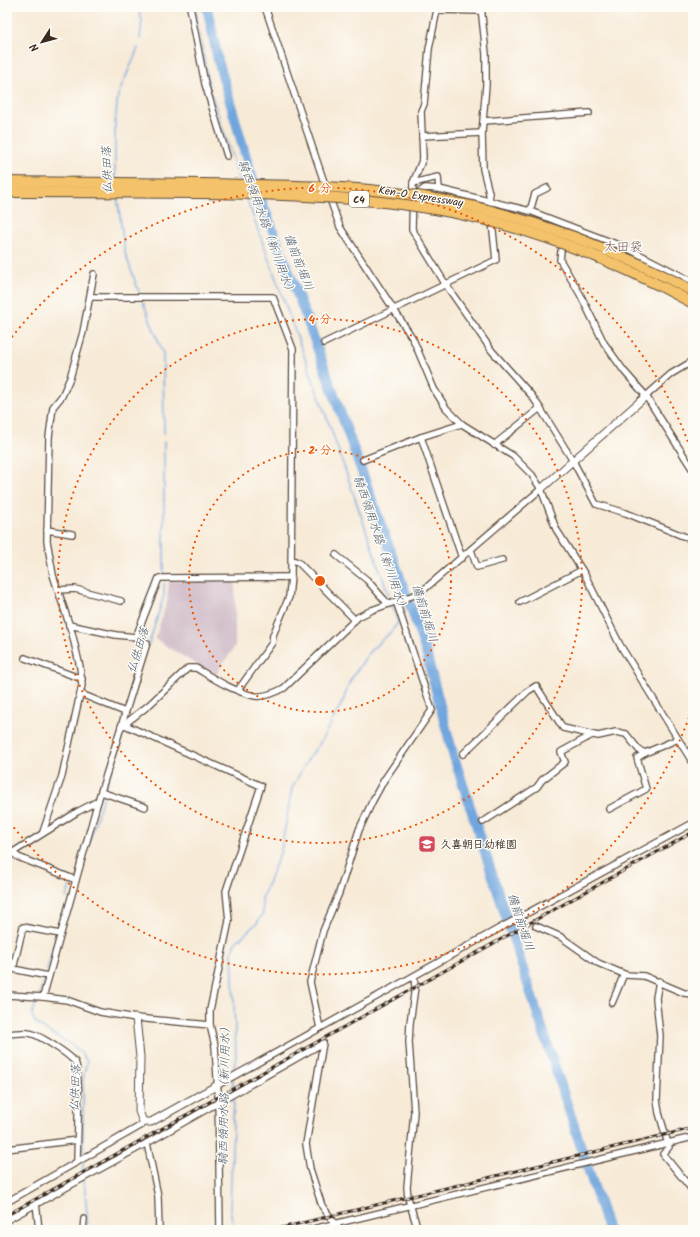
<svg xmlns="http://www.w3.org/2000/svg" width="700" height="1237" viewBox="0 0 700 1237" font-family="Kalam,'Klee One',sans-serif">
<style>
.industrial{fill:#d1bdc9}
.lines{fill:none;stroke-linecap:round;stroke-linejoin:round}
.stream{stroke:#6fa5dd;stroke-width:1.5}
.river{stroke:#6fa5dd;stroke-width:10}
.minor-casing{stroke:#57473a;stroke-width:8}
.tertiary-casing{stroke:#57473a;stroke-width:9}
.minor{stroke:#fff;stroke-width:5.5}
.tertiary{stroke:#fff;stroke-width:7}
.rail-casing{stroke:#3b2a1e;stroke-width:3}
.rail{stroke:#fdfcf7;stroke-width:1.5;stroke-dasharray:4.5;stroke-linecap:butt}
.motorway-bridge-casing{stroke:#57473a;stroke-width:12;stroke-linecap:butt}
.motorway-bridge{stroke:#f3c26a;stroke-width:10}
.ring{fill:none;stroke:#e8590c;stroke-width:2;stroke-dasharray:2 4}
.labels{text-anchor:middle;stroke-width:3;stroke-linejoin:round;paint-order:stroke}
.shield{fill:#fdfcf7;stroke:#75695f;stroke-width:1}
.shield-label{font-size:10px;font-weight:bold;fill:#3b2a1e}
.street-label{font-size:11px;fill:#3b2a1e;stroke:#fdfcf7}
.poi-label{font-size:11px;font-weight:bold;fill:#3b2a1e;stroke:#fdfcf7;text-anchor:start}
.water-label{font-size:12px;font-style:italic;fill:#505b6a;stroke:#fdfcf7}
.quarter-label{font-size:13px;fill:#765657;stroke:#fdfcf7}
.centre{fill:#e8590c;stroke:#fdfcf7;stroke-width:2}
.ring-label{font-size:12px;text-anchor:middle;font-weight:bold;fill:#e8590c;stroke:#fdfcf7;stroke-width:3;stroke-linejoin:round;paint-order:stroke}
</style>
<rect width="100%" height="100%" fill="#fdfcf7"/>
<filter id="ink" filterUnits="userSpaceOnUse"><feTurbulence type="fractalNoise" baseFrequency=".025" numOctaves="2"/><feDisplacementMap in="SourceGraphic" scale="8" xChannelSelector="R" yChannelSelector="G"/><feConvolveMatrix kernelMatrix="1 2 1 2 8 2 1 2 1" color-interpolation-filters="sRGB"/></filter>
<filter id="wash" filterUnits="userSpaceOnUse"><feTurbulence type="fractalNoise" baseFrequency=".012" numOctaves="4" result="noise"/><feDisplacementMap in="SourceGraphic" scale="16" xChannelSelector="R" yChannelSelector="G"/><feGaussianBlur stdDeviation="0.9" result="paint"/><feColorMatrix in="noise" values="0 0 0 0 0 0 0 0 0 0 0 0 0 0 0 0 0 1.4 0 .05"/><feComposite in="paint" operator="in"/></filter>
<g filter="url(#wash)">
<rect width="100%" height="100%" fill="#f7ead7"/>
<polygon class="industrial" points="169,581 235,581 235,646 215,676 155,639 167,601"/>
<g class="lines">
<g class="stream">
<polyline points="137,7 142,20 140,39"/>
<polyline points="195,7 209,87 240,181"/>
<polyline points="115,179 115,123 118,95 138,48"/>
<polyline points="117,195 125,253 139,292"/>
<polyline points="143,302 163,353 164,434"/>
<polyline points="164,442 164,574"/>
<polyline points="149,644 164,595 164,583"/>
<polyline points="105,788 124,730"/>
<polyline points="89,843 103,797"/>
<polyline points="66,898 71,883"/>
<polyline points="58,929 64,907"/>
<polyline points="47,970 56,938"/>
<polyline points="40,992 45,978"/>
<path d="M 37,1000 L 32,1014 C 32,1027 62,1038 72,1045 C 78,1050 83,1055 87,1061 L 83,1080 L 83,1156"/>
<polyline points="233,1075 236,1056 232,951 235,943 257,923 263,913 262,898 281,851 292,788 308,759 320,743 343,701 350,681 370,651 392,631 398,622 332,432 246,197"/>
<polyline points="233,1079 233,1093"/>
<polyline points="234,1097 230,1209 234,1230"/>
<polyline points="83,1163 83,1176"/>
<polyline points="84,1180 87,1214 86,1230"/>
</g>
<polyline class="river" points="207,7 218,60 250,171 305,314 411,608 425,649 453,754 608,1230"/>
</g>
</g>
<g filter="url(#ink)">
<g class="lines">
<defs>
<g id="minor">
<polyline points="190,7 205,84 227,156"/>
<polyline points="265,7 326,188"/>
<polyline points="482,11 437,10 429,49 424,104 421,111 423,158 413,183 412,229 446,285 492,351 532,396 540,408"/>
<polyline points="484,121 589,113"/>
<polyline points="422,136 482,133"/>
<polyline points="413,183 438,177 439,189 425,188 417,194"/>
<polyline points="439,189 530,211 629,249 693,282"/>
<polyline points="329,196 340,227 413,339 434,389 446,408 462,424 513,456 532,475 541,489 556,529 585,575 620,645 693,763"/>
<polyline points="530,211 535,194 547,188"/>
<polyline points="561,251 560,260 580,294 604,343 624,371 646,396 693,470"/>
<polyline points="90,297 273,297 293,349 291,577"/>
<polyline points="324,343 496,260 489,193 483,169 482,133 486,85 486,54 481,7"/>
<polyline points="646,396 671,374 693,361"/>
<polyline points="421,437 462,558"/>
<polyline points="494,445 540,408 573,461 596,504 626,513 693,540"/>
<polyline points="363,460 421,437 462,424"/>
<polyline points="47,530 72,534"/>
<polyline points="471,550 477,567 502,560"/>
<polyline points="336,555 367,580 388,604"/>
<polyline points="292,560 298,562 355,620"/>
<polyline points="58,590 75,589 121,601"/>
<polyline points="520,602 582,570"/>
<polyline points="69,625 116,635 136,637 147,643 121,727"/>
<polyline points="136,637 159,578 291,577 289,597 273,635 272,643 238,690"/>
<polyline points="25,658 82,679"/>
<polyline points="81,694 125,712"/>
<polyline points="125,725 261,786 226,891 229,921 210,1010 210,1025 215,1046 218,1093 220,1230"/>
<polyline points="463,754 528,691 536,686 563,728 598,736 616,732 626,734 639,750 645,753 678,739"/>
<polyline points="101,792 145,807"/>
<polyline points="609,809 646,789 637,758 645,753"/>
<polyline points="483,822 537,787 542,780 565,762 561,752 592,735"/>
<polyline points="43,832 62,776 82,685 80,667 72,633 53,575 47,541 49,437 53,407 62,396 70,378 83,332 94,274"/>
<polyline points="13,853 18,857 76,880 43,997"/>
<path d="M 7,856 L 77,812 L 98,801 L 121,727 L 149,705 L 188,668 L 196,668 C 213,678 234,692 255,696 C 265,697 275,693 284,688 L 358,617 L 372,610 L 420,593 L 541,489"/>
<polyline points="76,880 98,801"/>
<polyline points="536,926 561,937 598,963 626,975 644,976 684,993 693,994"/>
<polyline points="48,976 13,969 23,927 60,934"/>
<polyline points="414,977 415,987 410,1023 409,1042 414,1112 407,1187 408,1198 418,1230"/>
<polyline points="659,981 656,998 660,1036 657,1100 659,1113 669,1147 663,1154 693,1191"/>
<polyline points="7,995 43,997 67,1000 100,1012 136,1018 210,1025"/>
<polyline points="612,1003 624,974"/>
<polyline points="320,1028 310,982 323,931 339,893 359,830 372,802 384,780 432,710 396,601"/>
<path d="M 7,1034 C 14,1034 22,1032 28,1033 C 37,1033 70,1055 75,1062 C 81,1071 77,1146 77,1162 L 7,1202"/>
<polyline points="323,1043 306,1144 310,1169 322,1206 340,1230"/>
<polyline points="216,1086 500,928 693,823"/>
<polyline points="7,1149 77,1140"/>
<polyline points="77,1162 142,1125 143,1122"/>
<polyline points="36,1203 39,1230"/>
<polyline points="7,1220 147,1143"/>
<polyline points="83,1230 84,1219"/>
<polyline points="159,1230 158,1196 147,1143 323,1043"/>
<polyline points="309,1230 693,1137"/>
</g>
<g id="tertiary">
<polyline points="541,489 646,396"/>
<polyline points="136,1018 140,1057 139,1111 143,1122 151,1122 216,1086"/>
</g>
</defs>
<use href="#minor" class="minor-casing"/>
<use href="#tertiary" class="tertiary-casing"/>
<use href="#minor" class="minor"/>
<use href="#tertiary" class="tertiary"/>
<defs>
<g id="rail">
<polyline points="7,1215 693,832"/>
<polyline points="273,1230 693,1128"/>
</g>
</defs>
<use href="#rail" class="rail-casing"/>
<use href="#rail" class="rail"/>
<defs>
<g id="motorway-bridge">
<path d="M 7,182 C 88,183 170,183 251,185 C 309,186 367,187 424,197 C 518,212 609,246 693,291"/>
<path d="M 7,192 C 90,192 172,192 255,194 C 323,196 389,200 456,213 C 540,230 618,262 693,303"/>
</g>
</defs>
<use href="#motorway-bridge" class="motorway-bridge-casing"/>
<use href="#motorway-bridge" class="motorway-bridge"/>
</g>
</g>
<g class="ring">
<circle cx="320" cy="581" r="131"/>
<circle cx="320" cy="581" r="262"/>
<path d="M693 706A393 393 0 0 1 8 820M8 342A393 393 0 0 1 693 456"/>
</g>
<defs>
<symbol id="school-square" viewBox="-11 -11 22 22"><rect x="-9" y="-9" width="18" height="18" rx="4" fill="#d1495b" stroke="#fdfcf7"/><path d="M0-5L7-2L0 1L-7-2ZM-4 1L0 2.5L4 1V4Q0 6-4 4Z" fill="#fff"/></symbol>
</defs>
<g fill-rule="evenodd">
<use href="#school-square" x="417" y="834" width="20" height="20"/>
</g>
<g class="labels">
<rect class="shield" x="349" y="191" width="20" height="16" rx="3"/>
<g class="shield-label">
<text x="359" y="203">C4</text>
</g>
<g class="street-label">
<text transform="translate(421 196) rotate(9)" y="4">Ken-O Expressway</text>
</g>
<g class="poi-label">
<text x="440" y="848">久喜朝日幼稚園</text>
</g>
<g class="water-label">
<text transform="translate(107 170) rotate(-92)" y="4">仏供田落</text>
<text transform="translate(267 228) rotate(70)" y="4">騎西領用水路（新川用水）</text>
<text transform="translate(299 262) rotate(69)" y="4">備前前堀川</text>
<text transform="translate(381 544) rotate(71)" y="4">騎西領用水路（新川用水）</text>
<text transform="translate(425 613) rotate(73)" y="4">備前前堀川</text>
<text transform="translate(138 650) rotate(-73)" y="4">仏供田落</text>
<text transform="translate(521 922) rotate(72)" y="4">備前前堀川</text>
<text transform="translate(75 1088) rotate(-88)" y="4">仏供田落</text>
<text transform="translate(224 1093) rotate(-89)" y="4">騎西領用水路（新川用水）</text>
</g>
<g class="quarter-label">
<text x="623" y="251">太田袋</text>
</g>
</g>
<circle cx="320" cy="581" r="6" class="centre"/>
<g class="ring-label">
<text x="320" y="192">6 分</text>
<text x="320" y="323">4 分</text>
<text x="320" y="454">2 分</text>
</g>
<rect width="700" height="1237" fill="none" stroke="#fdfcf7" stroke-width="24"/>
<g transform="translate(42 42) rotate(234)" stroke="#fdfcf7" stroke-width="3" paint-order="stroke">
<path d="M0-3L7 15L0 10L-7 15Z" fill="#3b2a1e"/>
<text y="-6" font-size="11" font-weight="bold" text-anchor="middle" fill="#3b2a1e">N</text>
</g>
</svg>
